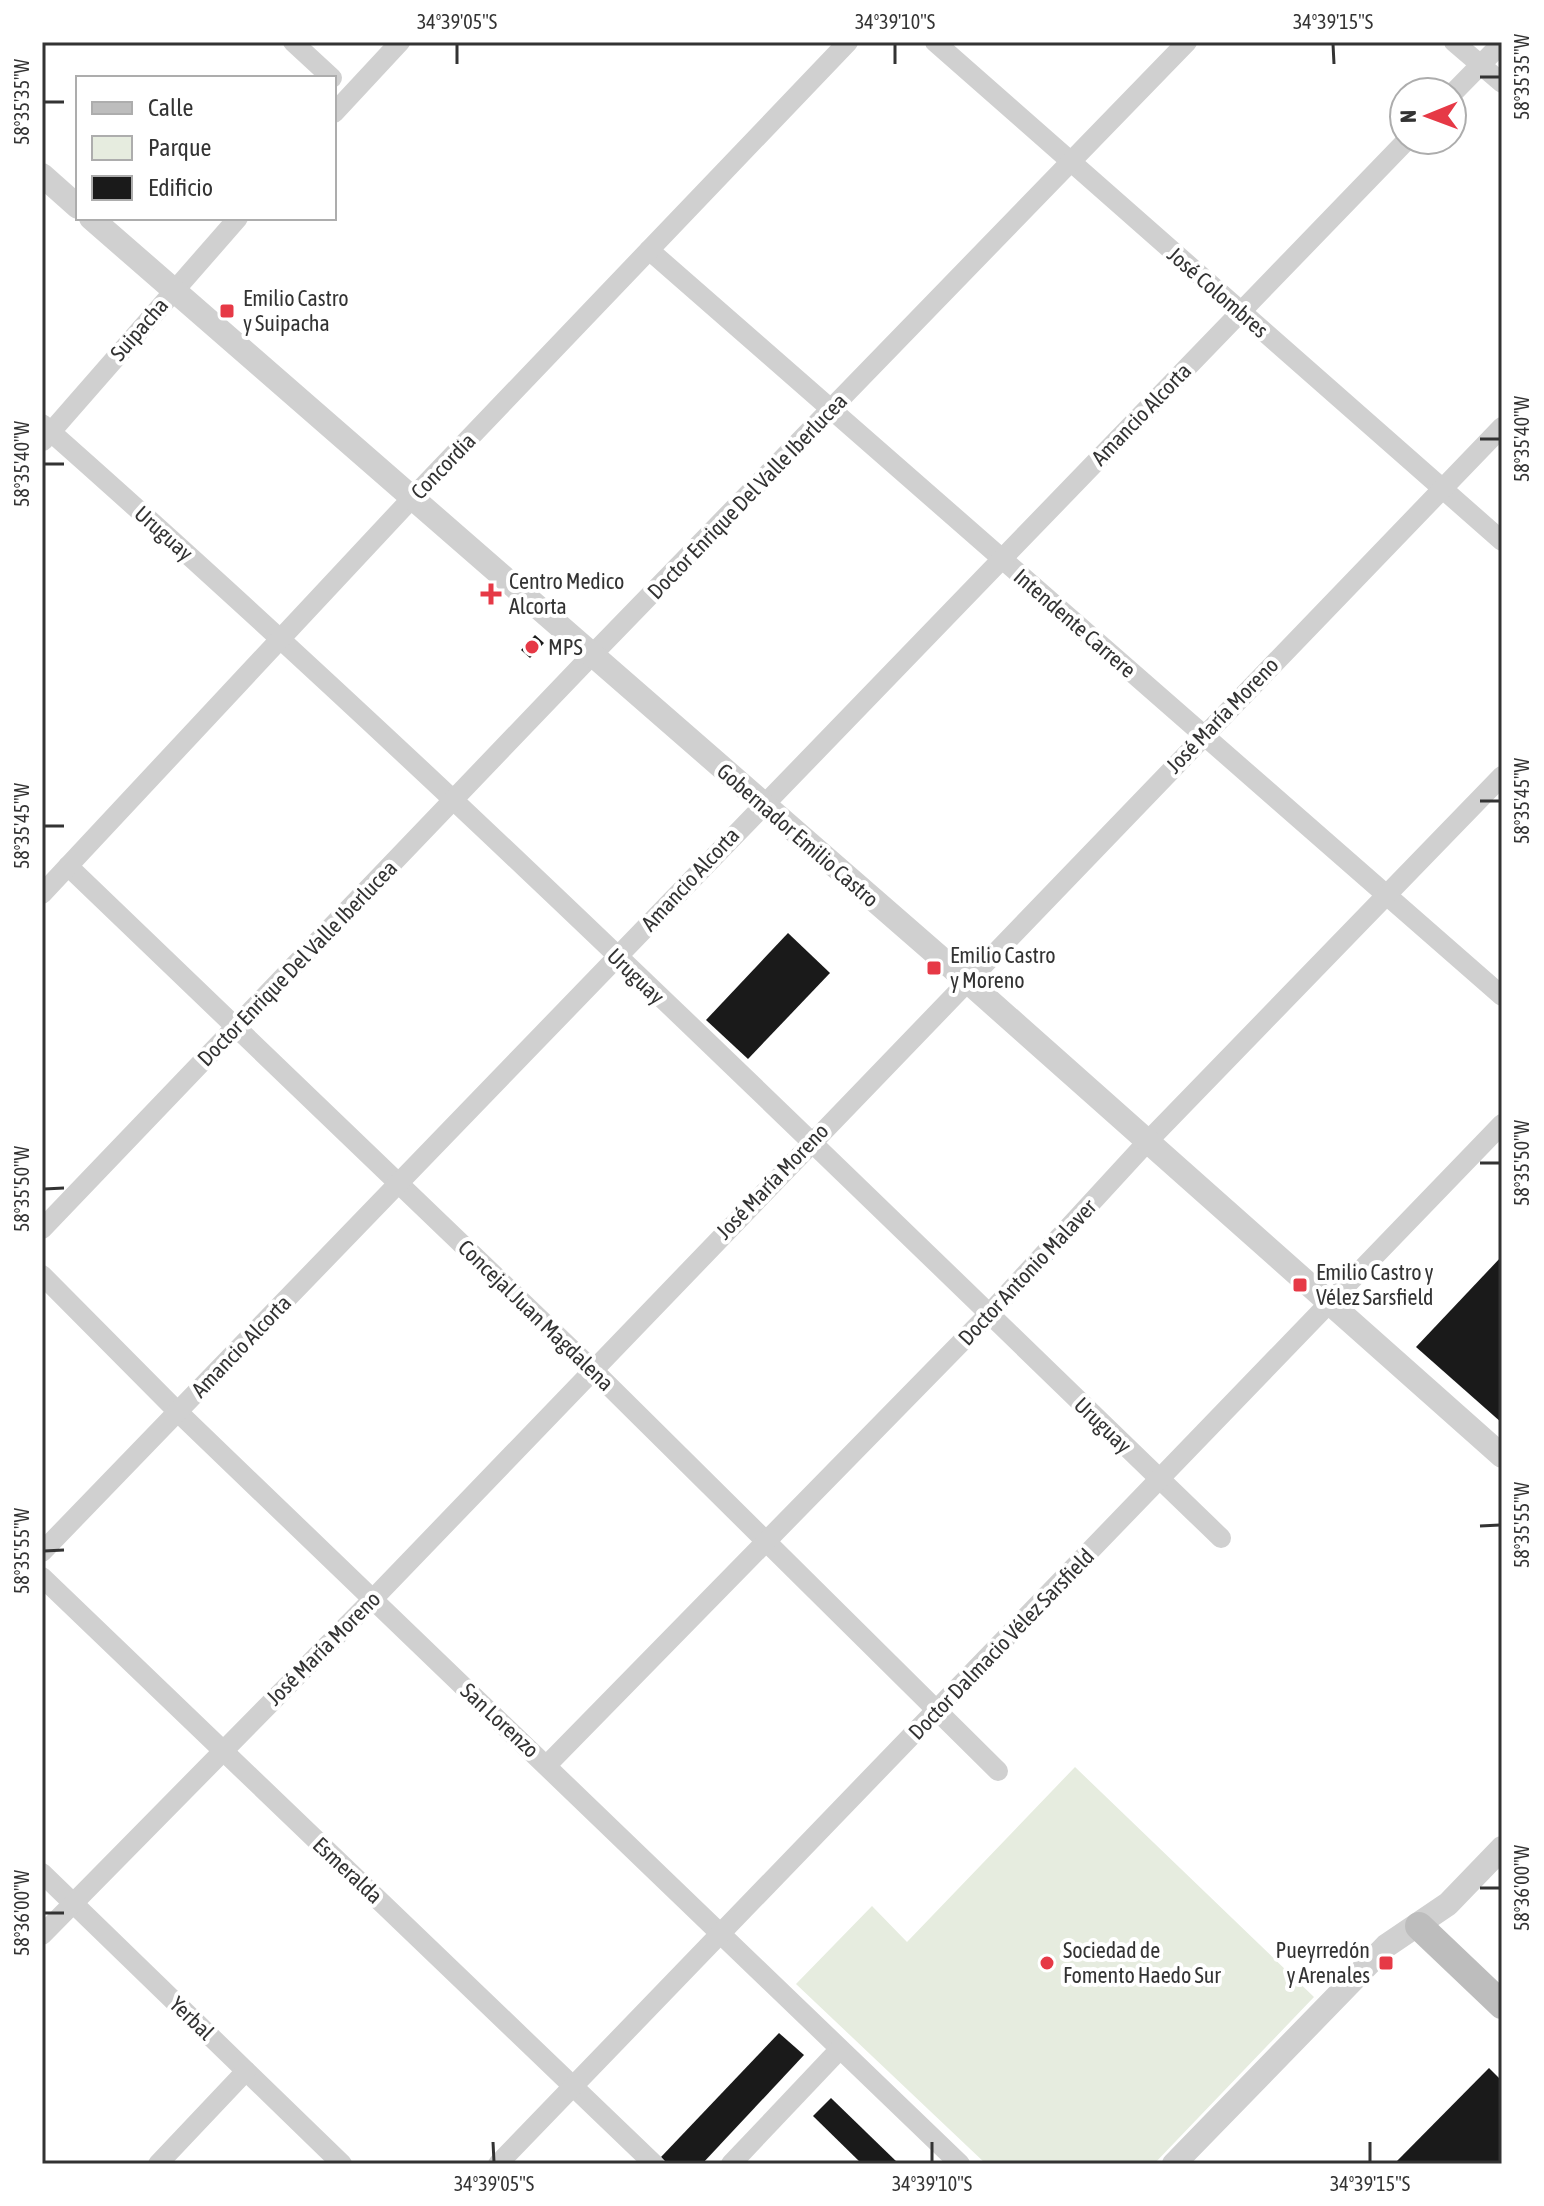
<svg xmlns="http://www.w3.org/2000/svg" width="1544" height="2206" viewBox="0 0 1544 2206" font-family="'Asap Condensed',sans-serif">
<style>
.green{fill:#e6ecdf}
.building{fill:#1a1a1a}
.lines{fill:none;stroke-linecap:round;stroke-linejoin:round}
.minor{stroke:#d0d0d0;stroke-width:20}
.tertiary{stroke:#d0d0d0;stroke-width:24}
.secondary{stroke:#bdbdbd;stroke-width:28}
.ticks{fill:none;stroke:#333;stroke-width:3}
.poi-dot{fill:#e63946;stroke:#fff;stroke-width:3}
.labels{text-anchor:middle;stroke-width:8;stroke-linejoin:round;paint-order:stroke}
.street-label{font-size:22px;fill:#333;stroke:#fff}
.poi-label{font-size:22px;fill:#333;stroke:#fff;text-anchor:start}
.neatline{fill:none;stroke:#333;stroke-width:3}
.ticks-label{font-size:20px;text-anchor:middle;fill:#333}
</style>
<rect width="100%" height="100%" fill="#fff"/>
<polygon class="green" points="1075,1767 1314,1997 1154,2164 986,2164 796,1984 872,1906 907,1942"/>
<g class="building">
<polygon points="535,635 544,643 530,658 521,650"/>
<polygon points="788,933 830,973 748,1059 706,1020"/>
<polygon points="1502,1256 1502,1423 1416,1347"/>
<polygon points="779,2033 804,2055 702,2164 668,2164 661,2157"/>
<polygon points="1489,2068 1502,2081 1502,2164 1394,2164"/>
<polygon points="831,2098 899,2164 862,2164 813,2116"/>
</g>
<g class="lines">
<g class="minor">
<polyline points="293,42 332,78"/>
<polyline points="935,42 1502,541"/>
<polyline points="1454,42 1502,83"/>
<polyline points="1452,94 1502,43"/>
<polyline points="334,113 400,42"/>
<polyline points="649,250 1502,996"/>
<path d="M 42,424 C 447,782 832,1163 1221,1538"/>
<polyline points="43,441 238,218"/>
<polyline points="68,866 593,1370 998,1771"/>
<polyline points="42,894 413,497 848,42"/>
<polyline points="42,1229 591,656 1187,42"/>
<polyline points="42,1275 178,1412 960,2164"/>
<polyline points="42,1552 1407,140"/>
<polyline points="42,1577 654,2164"/>
<polyline points="547,1765 988,1315 1148,1141 1502,776"/>
<polyline points="42,1873 342,2164"/>
<polyline points="42,1935 373,1599 1502,427"/>
<polyline points="158,2164 246,2071"/>
<polyline points="498,2164 1502,1124"/>
<polyline points="731,2164 839,2050"/>
</g>
<g class="tertiary">
<polyline points="42,175 78,207"/>
<polyline points="91,218 966,980 1502,1456"/>
<polyline points="1174,2164 1386,1946 1448,1904 1502,1848"/>
</g>
<polyline class="secondary" points="1419,1926 1502,2005"/>
</g>
<path class="ticks" d="M 457,44 L 457,64M 895,44 L 895,64M 1333,44 L 1334,64M 1480,77 L 1500,77M 44,102 L 64,102M 1480,439 L 1500,439M 44,464 L 64,464M 1480,801 L 1500,801M 44,826 L 64,826M 1480,1163 L 1500,1163M 44,1189 L 64,1188M 1480,1526 L 1500,1525M 44,1551 L 64,1550M 1480,1888 L 1500,1888M 44,1913 L 64,1913M 493,2142 L 494,2162M 932,2142 L 932,2162M 1370,2142 L 1370,2162"/>
<g class="poi-dot">
<rect x="219" y="303" width="16" height="16" rx="4"/>
<path d="M487 582h8v8h8v8h-8v8h-8v-8h-8v-8h8z"/>
<circle cx="532" cy="647" r="8"/>
<rect x="926" y="960" width="16" height="16" rx="4"/>
<rect x="1292" y="1277" width="16" height="16" rx="4"/>
<circle cx="1047" cy="1963" r="8"/>
<rect x="1378" y="1955" width="16" height="16" rx="4"/>
</g>
<g class="labels">
<g class="street-label">
<text transform="translate(1218 292) rotate(41)" y="8">José Colombres</text>
<text transform="translate(139 329) rotate(-49)" y="8">Suipacha</text>
<text transform="translate(1141 414) rotate(-46)" y="8">Amancio Alcorta</text>
<text transform="translate(443 466) rotate(-46)" y="8">Concordia</text>
<text transform="translate(747 496) rotate(-46)" y="8">Doctor Enrique Del Valle Iberlucea</text>
<text transform="translate(164 533) rotate(42)" y="8">Uruguay</text>
<text transform="translate(1075 623) rotate(41)" y="8">Intendente Carrere</text>
<text transform="translate(1222 715) rotate(-46)" y="8">José María Moreno</text>
<text transform="translate(798 835) rotate(41)" y="8">Gobernador Emilio Castro</text>
<text transform="translate(690 879) rotate(-47)" y="8">Amancio Alcorta</text>
<text transform="translate(297 963) rotate(-46)" y="8">Doctor Enrique Del Valle Iberlucea</text>
<text transform="translate(636 976) rotate(44)" y="8">Uruguay</text>
<text transform="translate(772 1181) rotate(-46)" y="8">José María Moreno</text>
<text transform="translate(1027 1272) rotate(-47)" y="8">Doctor Antonio Malaver</text>
<text transform="translate(536 1315) rotate(44)" y="8">Concejal Juan Magdalena</text>
<text transform="translate(241 1346) rotate(-46)" y="8">Amancio Alcorta</text>
<text transform="translate(1103 1425) rotate(44)" y="8">Uruguay</text>
<text transform="translate(1001 1644) rotate(-46)" y="8">Doctor Dalmacio Vélez Sarsfield</text>
<text transform="translate(323 1648) rotate(-45)" y="8">José María Moreno</text>
<text transform="translate(500 1720) rotate(43)" y="8">San Lorenzo</text>
<text transform="translate(348 1870) rotate(43)" y="8">Esmeralda</text>
<text transform="translate(192 2018) rotate(44)" y="8">Yerbal</text>
</g>
<g class="poi-label">
<text x="243" y="306">Emilio Castro<tspan x="243" dy="25">y Suipacha</tspan></text>
<text x="509" y="589">Centro Medico<tspan x="509" dy="25">Alcorta</tspan></text>
<text x="548" y="655">MPS</text>
<text x="950" y="963">Emilio Castro<tspan x="950" dy="25">y Moreno</tspan></text>
<text x="1316" y="1280">Emilio Castro y<tspan x="1316" dy="25">Vélez Sarsfield</tspan></text>
<text x="1063" y="1958">Sociedad de<tspan x="1063" dy="25">Fomento Haedo Sur</tspan></text>
<text x="1370" y="1958" text-anchor="end">Pueyrredón<tspan x="1370" dy="25">y Arenales</tspan></text>
</g>
</g>
<rect width="1544" height="2206" fill="none" stroke="#ffffff" stroke-width="88"/>
<rect x="76" y="76" width="260" height="144" fill="#ffffff" stroke="#adadad" stroke-width="2"/>
<rect x="92" y="102" width="40" height="12" fill="#bdbdbd" stroke="#adadad" stroke-width="2"/>
<text x="148" y="116" font-size="24" fill="#333333">Calle</text>
<rect x="92" y="136" width="40" height="24" fill="#e6ecdf" stroke="#adadad" stroke-width="2"/>
<text x="148" y="156" font-size="24" fill="#333333">Parque</text>
<rect x="92" y="176" width="40" height="24" fill="#1a1a1a" stroke="#adadad" stroke-width="2"/>
<text x="148" y="196" font-size="24" fill="#333333">Edificio</text>
<g transform="translate(1428 116) rotate(269)"><circle r="38" fill="#ffffff" stroke="#adadad" stroke-width="2"/>
<path d="M0-6L14 30L0 20L-14 30Z" fill="#e63946"/>
<text y="-12" font-size="22" font-weight="bold" text-anchor="middle" fill="#333333">N</text>
</g>
<rect x="44" y="44" width="1456" height="2118" class="neatline"/>
<g class="ticks-label">
<text x="457" y="29">34°39'05"S</text>
<text x="895" y="29">34°39'10"S</text>
<text x="1333" y="29">34°39'15"S</text>
<text transform="translate(1522 77) rotate(-90)" y="7">58°35'35"W</text>
<text transform="translate(22 102) rotate(-90)" y="7">58°35'35"W</text>
<text transform="translate(1522 439) rotate(-90)" y="7">58°35'40"W</text>
<text transform="translate(22 464) rotate(-90)" y="7">58°35'40"W</text>
<text transform="translate(1522 801) rotate(-90)" y="7">58°35'45"W</text>
<text transform="translate(22 826) rotate(-90)" y="7">58°35'45"W</text>
<text transform="translate(1522 1163) rotate(-90)" y="7">58°35'50"W</text>
<text transform="translate(22 1189) rotate(-90)" y="7">58°35'50"W</text>
<text transform="translate(1522 1525) rotate(-90)" y="7">58°35'55"W</text>
<text transform="translate(22 1551) rotate(-90)" y="7">58°35'55"W</text>
<text transform="translate(1522 1888) rotate(-90)" y="7">58°36'00"W</text>
<text transform="translate(22 1913) rotate(-90)" y="7">58°36'00"W</text>
<text x="494" y="2191">34°39'05"S</text>
<text x="932" y="2191">34°39'10"S</text>
<text x="1370" y="2191">34°39'15"S</text>
</g>
</svg>
